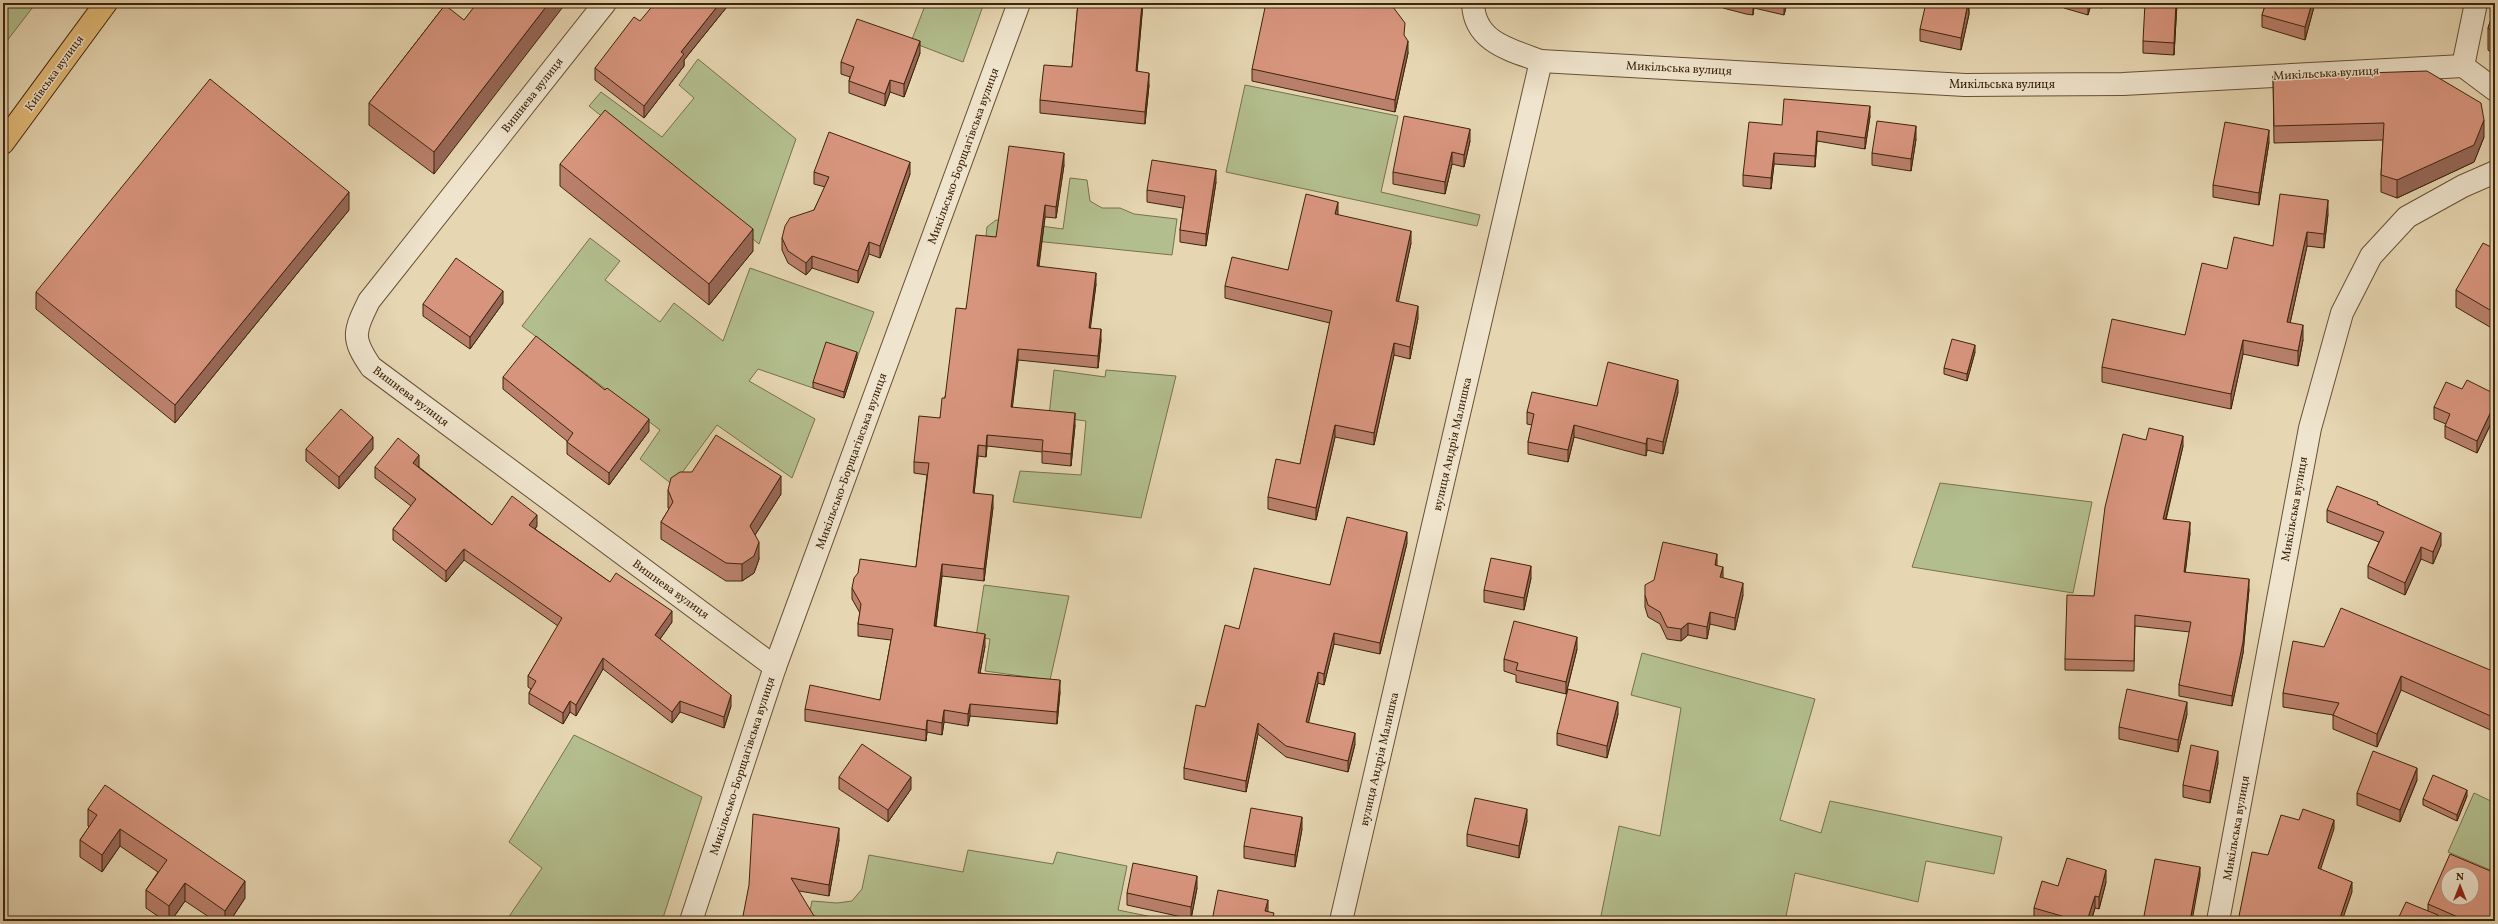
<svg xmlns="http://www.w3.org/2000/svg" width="2498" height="924" viewBox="0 0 2498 924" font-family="Vollkorn,serif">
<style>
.green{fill:#b3be8e;stroke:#78714c}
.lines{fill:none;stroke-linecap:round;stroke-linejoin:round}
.minor-casing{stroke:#685034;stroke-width:24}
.major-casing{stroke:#3e240a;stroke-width:24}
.minor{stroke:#efe4cd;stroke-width:22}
.major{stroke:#e3bb79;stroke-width:22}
.wall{fill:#ba806c;stroke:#3e240a}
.shaded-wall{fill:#976858;stroke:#3e240a}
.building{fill:#d8957e;stroke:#3e240a;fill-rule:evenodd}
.labels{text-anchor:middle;stroke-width:3;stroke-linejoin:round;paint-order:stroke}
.street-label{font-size:12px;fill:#3e240a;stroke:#efe4cd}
</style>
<rect width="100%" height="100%" fill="#e6d6b2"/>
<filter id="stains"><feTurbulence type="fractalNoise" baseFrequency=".005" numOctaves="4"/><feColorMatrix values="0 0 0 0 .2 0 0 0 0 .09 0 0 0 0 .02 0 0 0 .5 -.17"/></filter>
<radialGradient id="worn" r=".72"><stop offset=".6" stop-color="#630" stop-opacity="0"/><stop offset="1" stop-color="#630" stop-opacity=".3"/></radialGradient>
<g class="green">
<polygon points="3,3 36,3 3,46"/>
<polygon points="926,3 984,3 963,62 911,42"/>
<polygon points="698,59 796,139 759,244 589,106 601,92 662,137 694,98 679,85"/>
<polygon points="1245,85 1398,116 1381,192 1480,215 1477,226 1226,172"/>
<polygon points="1070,178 1087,180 1090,201 1102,208 1120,208 1134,214 1177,219 1172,255 986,236 987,227 996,220 1063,229"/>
<polygon points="590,238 620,261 605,280 660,322 674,303 723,341 750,268 874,312 857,358 826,349 813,388 758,369 749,381 815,419 792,478 717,425 673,485 640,459 660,430 522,326"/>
<polygon points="1054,370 1105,377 1106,370 1176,376 1141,518 1013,502 1020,471 1081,475 1086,421 1049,416"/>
<polygon points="1940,483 2092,502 2073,593 1912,567"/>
<polygon points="984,585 1069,596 1050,680 985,671 990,639 976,637"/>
<polygon points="1642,653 1815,699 1780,820 1821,833 1830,801 2002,837 1994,874 1926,861 1918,902 1795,873 1785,921 1600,921 1619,826 1660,836 1681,708 1631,695"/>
<polygon points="574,735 702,797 662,921 506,921 542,868 509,842"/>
<polygon points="2474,793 2495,803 2495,872 2448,852"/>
<polygon points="968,850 1053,864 1057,852 1127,866 1118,910 1172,921 844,921 809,915 812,901 837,903 852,901 862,889 869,855 963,872"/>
</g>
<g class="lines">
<defs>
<g id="minor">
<path d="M 605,3 L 369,301 C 354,332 351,338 371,367 L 775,667"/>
<path d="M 1473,3 C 1474,42 1510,50 1541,61 L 1965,85 L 2123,84 L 2463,66 L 2495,90"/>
<polyline points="2463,66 2476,3"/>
<polyline points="691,921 775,667 1019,3"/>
<polyline points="1341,921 1541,61"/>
<polyline points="2218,921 2310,428 2342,313 2371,256 2407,217 2463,186 2495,172"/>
</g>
<polyline id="major" points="3,143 106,3"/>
</defs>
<use href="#minor" class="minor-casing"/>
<use href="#major" class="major-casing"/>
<use href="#minor" class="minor"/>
<use href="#major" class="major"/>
</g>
<g class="wall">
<polygon points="730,3 684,60 684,66 644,118 595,80 595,68 640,21"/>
<polygon points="1078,3 1143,3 1137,71 1149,85 1145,124 1040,113 1040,100 1072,67"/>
<polygon points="1723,3 1787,3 1784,15 1754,8 1753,15 1746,14 1723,8"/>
<polygon points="1969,3 1969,14 1961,50 1920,41 1920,29"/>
<polygon points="2064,3 2103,3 2102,8 2091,5 2088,15 2064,8"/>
<polygon points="2177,3 2174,55 2143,53 2143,41"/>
<polygon points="2266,3 2315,3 2305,40 2262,27 2262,15"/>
<polygon points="445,5 434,174 369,125 369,103"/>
<polygon points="2495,8 2495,55 2488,50 2488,28"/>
<polygon points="1404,36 1408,53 1395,112 1252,81 1252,69"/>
<polygon points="920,53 904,97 890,92 885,106 849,93 849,81 850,77 841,74 841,62"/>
<polygon points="2273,76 2484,137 2474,162 2397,198 2381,192 2381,175 2383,140 2274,143"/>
<polygon points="1870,116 1865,149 1817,141 1815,167 1774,164 1771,189 1743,186 1743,175 1782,125"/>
<polygon points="1916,139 1911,171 1872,165 1872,153"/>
<polygon points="1470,141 1464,167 1452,164 1445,194 1393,184 1393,172"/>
<polygon points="2269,142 2259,205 2213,197 2213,185"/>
<polygon points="560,164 753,251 709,305 560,186"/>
<polygon points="1064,165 1056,218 1045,217 1039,266 1096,284 1090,328 1101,340 1098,368 1018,360 1012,408 1075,425 1071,466 1042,463 1042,452 987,446 986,457 978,456 974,493 993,507 984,581 942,576 936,626 985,646 980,673 1060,692 1057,724 970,716 968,726 944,722 942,735 927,732 926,741 805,721 805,709 880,700 891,640 858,636 858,624 860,613 852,599 852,588 916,567 927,475 914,473 914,462 940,418 966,309 996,237"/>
<polygon points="814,172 910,174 880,258 869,254 858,283 812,268 806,275 788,263 782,250 782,238 814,210 825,187 814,184"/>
<polygon points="1216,182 1206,246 1180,242 1180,230 1183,208 1147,202 1147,190"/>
<polygon points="349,210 175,423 36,309 36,292"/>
<polygon points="1338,214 1338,215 1411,243 1398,302 1418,318 1410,359 1394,355 1374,445 1335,437 1316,520 1268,509 1268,497 1300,464 1330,323 1225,298 1225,286 1288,270"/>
<polygon points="2328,214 2324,248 2307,246 2290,323 2303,340 2298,366 2243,354 2231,409 2102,382 2102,367 2185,335 2227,269 2273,246"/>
<polygon points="2495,249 2495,330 2456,307 2456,290"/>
<polygon points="503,303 470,349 423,316 423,304"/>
<polygon points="1975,352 1967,381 1944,374 1944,368"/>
<polygon points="857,358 844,398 813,388 813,382"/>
<polygon points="503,377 649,431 609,485 567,454 567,441 503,389"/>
<polygon points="2462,389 2495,394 2495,415 2477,453 2445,438 2445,426 2446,424 2434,419 2434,407"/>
<polygon points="1678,392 1663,454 1647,450 1646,456 1574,437 1568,462 1528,454 1528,442 1532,425 1527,424 1527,412 1597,406"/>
<polygon points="2146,440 2183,446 2166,520 2190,533 2185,573 2249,589 2243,653 2232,706 2179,696 2179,685 2190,632 2135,626 2134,671 2065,670 2065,659 2094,596"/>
<polygon points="306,449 373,449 339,489 306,461"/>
<polygon points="419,466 419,467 492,525 537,526 535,529 610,582 672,622 660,639 731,706 724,728 680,712 672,723 603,669 576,716 570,712 563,724 529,704 529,693 531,689 528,687 528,676 558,626 464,560 446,582 393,540 393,529 411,506 375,478 375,467"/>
<polygon points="668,490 781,494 755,535 759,559 754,573 742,581 726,581 661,539 661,522 669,509 668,508"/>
<polygon points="2378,504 2441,545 2433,564 2421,559 2405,595 2368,578 2368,566 2379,542 2327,522 2327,510"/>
<polygon points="1407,543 1380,654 1334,644 1324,685 1318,683 1308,723 1355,744 1348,772 1286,757 1258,734 1246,792 1184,779 1184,768 1205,707 1239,629 1330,585"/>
<polygon points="1717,566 1723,578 1743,595 1735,630 1710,624 1707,639 1688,635 1681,641 1667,639 1660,624 1648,617 1645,607 1645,595"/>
<polygon points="1531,578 1524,610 1484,602 1484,590"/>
<polygon points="2324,647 2495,672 2495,732 2401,690 2377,747 2333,729 2333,715 2283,707 2283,693"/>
<polygon points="1577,649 1566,694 1516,682 1516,675 1504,671 1504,659"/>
<polygon points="1618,714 1607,758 1557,745 1557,733"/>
<polygon points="2187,714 2178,752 2119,739 2119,727"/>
<polygon points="2218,763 2210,803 2183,797 2183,785"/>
<polygon points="839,777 911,789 888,822 839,789"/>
<polygon points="2417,780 2400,822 2357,805 2357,793"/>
<polygon points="2467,796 2457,821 2423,805 2423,799"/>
<polygon points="88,809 245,898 230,921 215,921 185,901 171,921 165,921 146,908 146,890 158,872 120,846 102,872 80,857 80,840 89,827 88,826"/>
<polygon points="1527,821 1519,858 1467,846 1467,834"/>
<polygon points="1302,829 1295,867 1244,858 1244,846"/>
<polygon points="839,840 829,896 799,891 749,885"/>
<polygon points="2106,882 2099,909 2095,908 2091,921 2039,921 2034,920 2034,908 2058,886"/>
<polygon points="1197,888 1191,919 1127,905 1127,893"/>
<polygon points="2428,904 2495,921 2440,921 2438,920 2438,921 2428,911"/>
</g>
<g class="shaded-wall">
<polygon points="549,3 566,3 434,174 434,152"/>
<polygon points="720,3 730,3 684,60 684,66 644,118 644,106 681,52"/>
<polygon points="1142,3 1143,3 1136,83 1136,71"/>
<polygon points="1753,3 1754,3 1753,15"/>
<polygon points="1784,3 1787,3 1784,15"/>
<polygon points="1968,3 1969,14 1961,50 1961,38"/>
<polygon points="2088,3 2091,3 2088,15"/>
<polygon points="2176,3 2177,3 2174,55 2174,43"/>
<polygon points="2312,3 2315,3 2305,40 2305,27"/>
<polygon points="920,41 920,53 904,97 904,84"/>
<polygon points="1408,41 1408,53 1395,112 1395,100"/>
<polygon points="1149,73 1149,85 1145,124 1145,112"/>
<polygon points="890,80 890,92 885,106 885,94"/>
<polygon points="1870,106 1870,116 1865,149 1865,138"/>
<polygon points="2484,120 2484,137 2474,162 2397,198 2397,180"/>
<polygon points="1916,126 1916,139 1911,171 1911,159"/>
<polygon points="1470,129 1470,141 1464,167 1464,155"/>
<polygon points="2269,130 2269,142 2259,205 2259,193"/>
<polygon points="1817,131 1817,141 1815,167 1815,156"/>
<polygon points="1452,152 1452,164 1445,194 1445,182"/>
<polygon points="1064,153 1064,165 1056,218 1056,207"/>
<polygon points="1774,153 1774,164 1771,189 1771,178"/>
<polygon points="910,162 910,174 880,258 880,246"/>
<polygon points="1216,170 1216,182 1206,246 1206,234"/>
<polygon points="349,192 349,210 175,423 175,405"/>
<polygon points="2328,200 2328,214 2324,248 2324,234"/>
<polygon points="1338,202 1338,214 1335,226 1335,214"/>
<polygon points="1045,205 1045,217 1037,277 1037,266"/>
<polygon points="753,229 753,251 709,305 709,284"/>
<polygon points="1411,231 1411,243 1396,313 1396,301"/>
<polygon points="2307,232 2307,246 2287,337 2287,322"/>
<polygon points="869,242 869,254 858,283 858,271"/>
<polygon points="812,256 812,268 806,275 806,263"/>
<polygon points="1096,273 1096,284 1089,339 1089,328"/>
<polygon points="503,291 503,303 470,349 470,337"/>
<polygon points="1418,306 1418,318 1410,359 1410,347"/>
<polygon points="2303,325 2303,340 2298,366 2298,351"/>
<polygon points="1101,329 1101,340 1098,368 1098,356"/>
<polygon points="2243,340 2243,354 2231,409 2231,394"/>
<polygon points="1394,343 1394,355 1374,445 1374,433"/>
<polygon points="1975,345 1975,352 1967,381 1967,374"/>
<polygon points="1018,349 1018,360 1011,419 1011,407"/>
<polygon points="857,352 857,358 844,398 844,392"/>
<polygon points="1678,380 1678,392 1663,454 1663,442"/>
<polygon points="2495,403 2495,415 2477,453 2477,441"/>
<polygon points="1075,413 1075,425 1071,466 1071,454"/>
<polygon points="649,419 649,431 609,485 609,473"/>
<polygon points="1335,425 1335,437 1316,520 1316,508"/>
<polygon points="1574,425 1574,437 1568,462 1568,450"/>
<polygon points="987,435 987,446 986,457 986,446"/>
<polygon points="2183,436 2183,446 2163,530 2163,519"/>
<polygon points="373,437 373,449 339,489 339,477"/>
<polygon points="1647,438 1647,450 1646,456 1646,444"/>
<polygon points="978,445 978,456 973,504 973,493"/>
<polygon points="419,455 419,466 413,474 413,463"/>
<polygon points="781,476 781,494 750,543 750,526"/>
<polygon points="993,495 993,507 984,581 984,569"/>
<polygon points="537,515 537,526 529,536 529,525"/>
<polygon points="2190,522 2190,533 2184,583 2184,572"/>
<polygon points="1407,532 1407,543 1380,654 1380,643"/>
<polygon points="2441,533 2441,545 2433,564 2433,552"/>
<polygon points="759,542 759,559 754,573 742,581 742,564"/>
<polygon points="2421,547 2421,559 2405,595 2405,583"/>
<polygon points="464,549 464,560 446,582 446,571"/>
<polygon points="1717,554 1717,566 1715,565"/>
<polygon points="942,564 942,576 934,637 934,626"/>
<polygon points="1531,566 1531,578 1524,610 1524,598"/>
<polygon points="1723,567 1723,579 1720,577"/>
<polygon points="2249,579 2249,589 2243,653 2232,706 2232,696"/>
<polygon points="1743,583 1743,595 1735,630 1735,618"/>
<polygon points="672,611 672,622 655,646 655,635"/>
<polygon points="1710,612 1710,624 1707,639 1707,627"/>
<polygon points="1688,623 1688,635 1681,641 1681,629"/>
<polygon points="1334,633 1334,644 1324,685 1324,674"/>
<polygon points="985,634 985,646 978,684 978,673"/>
<polygon points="1577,637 1577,649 1566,694 1566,682"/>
<polygon points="603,658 603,669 576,716 576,705"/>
<polygon points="1318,672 1318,683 1306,733 1306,722"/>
<polygon points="2401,676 2401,690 2377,747 2377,734"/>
<polygon points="1060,680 1060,692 1057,724 1057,712"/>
<polygon points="731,695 731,706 724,728 724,717"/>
<polygon points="570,701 570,712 563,724 563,713"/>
<polygon points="680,701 680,712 672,723 672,712"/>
<polygon points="1618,702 1618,714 1607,758 1607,746"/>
<polygon points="2187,702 2187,714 2178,752 2178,740"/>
<polygon points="970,704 970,716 968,726 968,714"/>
<polygon points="944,710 944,722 942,735 942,723"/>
<polygon points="927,720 927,732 926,741 926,730"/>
<polygon points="1258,723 1258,734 1246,792 1246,781"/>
<polygon points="1355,733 1355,744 1348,772 1348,761"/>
<polygon points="2218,751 2218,763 2210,803 2210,791"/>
<polygon points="2417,768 2417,780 2400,822 2400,810"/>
<polygon points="911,777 911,789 888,822 888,810"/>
<polygon points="2467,790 2467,796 2457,821 2457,815"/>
<polygon points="1527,809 1527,821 1519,858 1519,846"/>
<polygon points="1302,817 1302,829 1295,867 1295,855"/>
<polygon points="2334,820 2334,829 2318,877 2318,868"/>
<polygon points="839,828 839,840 829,896 829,885"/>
<polygon points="120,829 120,846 102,872 102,855"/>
<polygon points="2200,867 2200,876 2192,921 2190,921"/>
<polygon points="2106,870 2106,882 2099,909 2099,897"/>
<polygon points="1197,876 1197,888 1191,919 1191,907"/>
<polygon points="245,881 245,898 230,921 225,921 225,911"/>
<polygon points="2352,882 2352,892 2342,921 2339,921"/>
<polygon points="185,883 185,901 171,921 169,921 169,906"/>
<polygon points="2095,896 2095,908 2091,921 2087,921"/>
<polygon points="1268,900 1268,911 1266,921 1265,911"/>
<polygon points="2438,915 2438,921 2435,921"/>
</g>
<g class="building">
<polygon points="477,3 549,3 434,152 369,103 445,5 464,20"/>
<polygon points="655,3 720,3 681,52 684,54 644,106 595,68 634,17 640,21"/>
<polygon points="1078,3 1142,3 1136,71 1149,73 1145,112 1040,100 1044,65 1072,67"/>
<polygon points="1266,3 1390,3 1405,23 1404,35 1408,41 1395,100 1252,69"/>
<polygon points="1926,3 1968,3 1961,38 1920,29"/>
<polygon points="2145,3 2176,3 2174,43 2143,41"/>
<polygon points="2266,3 2312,3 2305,27 2262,15"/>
<polygon points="2495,8 2495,33 2488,28"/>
<polygon points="857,19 920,41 904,84 890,80 885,94 849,81 854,67 841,62"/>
<polygon points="2427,71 2481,103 2484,120 2474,145 2397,180 2381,175 2384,123 2274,126 2273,76"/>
<polygon points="210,79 349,192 175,405 36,292"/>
<polygon points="1784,99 1870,106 1865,138 1817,131 1815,156 1774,153 1771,178 1743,175 1749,122 1782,125"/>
<polygon points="605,110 753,229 709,284 560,164"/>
<polygon points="1404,116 1470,129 1464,155 1452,152 1445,182 1393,172"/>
<polygon points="1877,121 1916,126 1911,159 1872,153"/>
<polygon points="2225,122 2269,130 2259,193 2213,185"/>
<polygon points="829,132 910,162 880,246 869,242 858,271 812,256 806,263 788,251 782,238 785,226 790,218 814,210 829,177 814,172"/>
<polygon points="1009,146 1064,153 1056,207 1045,205 1037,266 1096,273 1089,328 1101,329 1098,356 1018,349 1011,407 1075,413 1071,454 1042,451 1043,440 987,435 986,446 978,445 973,493 993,495 984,569 942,564 934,626 985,634 978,673 1060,680 1057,712 970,704 968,714 944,710 942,723 927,720 926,730 805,709 810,685 880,700 893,629 858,624 861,604 852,588 854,578 858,573 860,559 916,567 929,463 914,462 919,416 940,418 942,398 945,398 956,308 966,309 976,235 996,237"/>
<polygon points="1152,160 1216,170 1206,234 1180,230 1185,196 1147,190"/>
<polygon points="1306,194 1338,202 1335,214 1411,231 1396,301 1418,306 1410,347 1394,343 1374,433 1335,425 1316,508 1268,497 1276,459 1300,464 1332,311 1225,286 1232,257 1288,270"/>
<polygon points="2280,194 2328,200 2324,234 2307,232 2287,322 2303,325 2298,351 2243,340 2231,394 2102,367 2112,319 2185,335 2202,263 2227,269 2234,237 2273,246"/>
<polygon points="2483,243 2495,249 2495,313 2456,290"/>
<polygon points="456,258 503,291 470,337 423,304"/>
<polygon points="536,336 605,390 607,388 649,419 609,473 567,442 573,433 503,377"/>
<polygon points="1952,339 1975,345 1967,374 1944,368"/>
<polygon points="826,342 857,352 844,392 813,382"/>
<polygon points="1608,362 1678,380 1663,442 1647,438 1646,444 1574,425 1568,450 1528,442 1534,414 1527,412 1532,392 1597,406"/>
<polygon points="2467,380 2495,394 2495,403 2477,441 2445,426 2450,414 2434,407 2446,382 2462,389"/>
<polygon points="341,409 373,437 339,477 306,449"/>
<polygon points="2149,428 2183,436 2163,519 2190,522 2184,572 2249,579 2243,642 2232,696 2179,685 2191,622 2135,615 2134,661 2065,659 2067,595 2094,596 2105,507 2123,434 2146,440"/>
<polygon points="716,435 781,476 750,526 759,542 754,556 742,564 726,563 661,522 673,502 668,490 671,478 680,472 692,472"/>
<polygon points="398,438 419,455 413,463 492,525 512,496 537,515 529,525 610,582 616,573 672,611 655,635 731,695 724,717 680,701 672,712 603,658 576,705 570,701 563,713 529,693 536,681 528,676 562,618 464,549 446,571 393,529 416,499 375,467"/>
<polygon points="2337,486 2378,502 2377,504 2441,533 2433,552 2421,547 2405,583 2368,566 2384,532 2327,510"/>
<polygon points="1347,517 1407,532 1380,643 1334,633 1324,674 1318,672 1306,722 1355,733 1348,761 1286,746 1258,723 1246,781 1184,768 1196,705 1205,707 1225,625 1239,629 1254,568 1330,585"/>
<polygon points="1663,542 1717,554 1715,565 1723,567 1720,577 1743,583 1735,618 1710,612 1707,627 1688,623 1681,629 1667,627 1660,612 1648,605 1645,595 1645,585 1654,580"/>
<polygon points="1491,558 1531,566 1524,598 1484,590"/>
<polygon points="2341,608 2495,672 2495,718 2401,676 2377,734 2333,715 2339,703 2283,693 2293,641 2324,647"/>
<polygon points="1514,621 1577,637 1566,682 1516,670 1518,663 1504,659"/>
<polygon points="1568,689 1618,702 1607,746 1557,733"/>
<polygon points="2127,689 2187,702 2178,740 2119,727"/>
<polygon points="862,744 911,777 888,810 839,777"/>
<polygon points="2191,745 2218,751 2210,791 2183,785"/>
<polygon points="2373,751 2417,768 2400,810 2357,793"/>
<polygon points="2433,775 2467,790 2457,815 2423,799"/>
<polygon points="105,785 245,881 225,911 185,883 169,906 146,890 167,860 120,829 102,855 80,840 97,815 88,809"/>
<polygon points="1475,798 1527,809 1519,846 1467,834"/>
<polygon points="1251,808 1302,817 1295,855 1244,846"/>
<polygon points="2303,809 2334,820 2318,868 2352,882 2339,921 2238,921 2252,852 2268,855 2281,815 2299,820"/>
<polygon points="753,814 839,828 829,885 791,878 817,921 742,921 749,885"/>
<path d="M 2450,854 L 2495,873 L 2495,921 L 2467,921 L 2428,904 ZM 2448,874 L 2472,874 L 2472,898 L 2448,898 Z"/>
<polygon points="2067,858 2106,870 2099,897 2095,896 2087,921 2079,921 2034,908 2042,881 2058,886"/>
<polygon points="2155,859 2200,867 2190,921 2143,921"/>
<polygon points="1133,863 1197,876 1191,907 1127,893"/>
<polygon points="1218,890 1268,900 1265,911 1274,913 1272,921 1212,921"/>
<polygon points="2406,902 2438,915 2435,921 2397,921"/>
</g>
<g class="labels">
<g class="street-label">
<text transform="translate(1679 68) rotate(3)" y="4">Микільська вулиця</text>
<text transform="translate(54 73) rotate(-54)" y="4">Київська вулиця</text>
<text transform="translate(2326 73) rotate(-3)" y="4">Микільська вулиця</text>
<text x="2002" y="88">Микільська вулиця</text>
<text transform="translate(532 95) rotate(-52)" y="4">Вишнева вулиця</text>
<text transform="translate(963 156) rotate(-70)" y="4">Микільсько-Борщагівська вулиця</text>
<text transform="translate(411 396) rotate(37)" y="4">Вишнева вулиця</text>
<text transform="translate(1452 444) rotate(-77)" y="4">вулиця Андрія Малишка</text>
<text transform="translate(851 461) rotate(-70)" y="4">Микільсько-Борщагівська вулиця</text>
<text transform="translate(2294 509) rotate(-80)" y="4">Микільська вулиця</text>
<text transform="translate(671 589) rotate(36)" y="4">Вишнева вулиця</text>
<text transform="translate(1379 759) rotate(-77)" y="4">вулиця Андрія Малишка</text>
<text transform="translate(742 766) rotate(-72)" y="4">Микільсько-Борщагівська вулиця</text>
<text transform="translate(2236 828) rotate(-80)" y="4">Микільська вулиця</text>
</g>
</g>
<rect width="2498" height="924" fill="none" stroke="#e6d6b2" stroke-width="16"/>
<rect x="4" y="4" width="2490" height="916" fill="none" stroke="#3e240a" stroke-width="2"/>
<rect x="8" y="8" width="2482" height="908" fill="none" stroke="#3e240a"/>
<g transform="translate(2460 886)"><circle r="19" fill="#efe4cd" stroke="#a8977f"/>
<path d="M0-3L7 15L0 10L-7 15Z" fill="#8f2418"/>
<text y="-6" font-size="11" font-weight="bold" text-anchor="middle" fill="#3e240a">N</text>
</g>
<rect width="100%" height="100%" filter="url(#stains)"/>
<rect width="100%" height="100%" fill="url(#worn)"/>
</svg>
